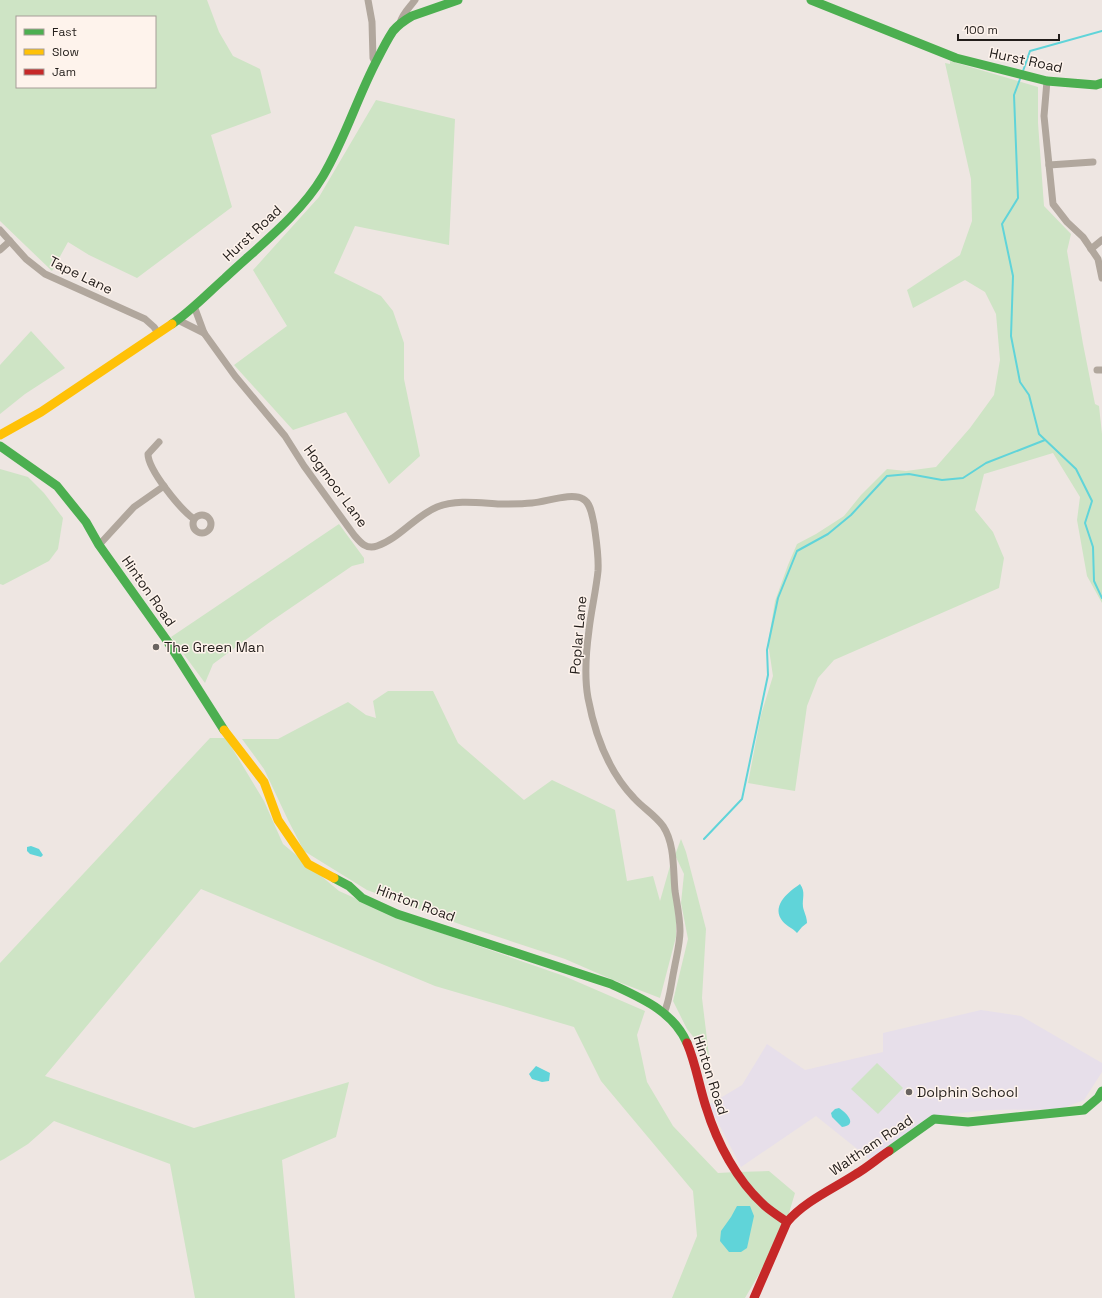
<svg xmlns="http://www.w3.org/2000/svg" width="1102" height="1298" viewBox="0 0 1102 1298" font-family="'Space Grotesk',sans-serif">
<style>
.education{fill:#e7dfea}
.green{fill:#cee4c5;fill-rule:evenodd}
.water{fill:#60d4d9}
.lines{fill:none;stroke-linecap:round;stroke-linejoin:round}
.stream{stroke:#60d4d9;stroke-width:2}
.street{stroke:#b1a79d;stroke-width:7}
.fast{stroke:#4caf50;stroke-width:9}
.slow{stroke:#ffc107;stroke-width:9}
.jam{stroke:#c62828;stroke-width:9}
.poi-dot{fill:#696360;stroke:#fef3ec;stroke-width:1.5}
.labels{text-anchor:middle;stroke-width:3;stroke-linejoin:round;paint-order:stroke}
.street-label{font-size:14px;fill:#221d1a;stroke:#fef3ec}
.poi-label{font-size:14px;fill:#221d1a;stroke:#fef3ec;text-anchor:start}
</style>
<rect width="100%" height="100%" fill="#eee6e2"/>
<polygon class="education" points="981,1010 1021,1016 1102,1063 1102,1072 1084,1100 1061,1109 989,1110 952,1114 871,1160 816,1116 741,1167 709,1105 742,1085 767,1044 805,1070 883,1052 883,1033"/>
<g class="green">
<path d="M 0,0 L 207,0 L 219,32 L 233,56 L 260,69 L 271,113 L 211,135 L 232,207 L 137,278 L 89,255 L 68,242 L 52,271 L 0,221 ZM 17,17 L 155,17 L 155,87 L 17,87 Z"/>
<polygon points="950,61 1038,87 1038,123 1044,206 1071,234 1067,251 1083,344 1095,404 1099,406 1102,434 1102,603 1087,576 1077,520 1080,497 1053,453 984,474 975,510 993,532 1004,558 999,588 834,660 818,678 807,706 795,791 748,783 761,715 773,676 768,643 775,601 788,565 797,544 816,534 844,516 861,495 887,469 906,471 936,467 970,428 994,395 1000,360 996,314 985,292 965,280 913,308 907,290 960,255 972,221 971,179 945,63 950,64"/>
<polygon points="376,100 455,119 449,245 355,226 334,273 381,296 393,311 404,343 404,379 420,456 389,484 346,412 293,430 234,365 287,326 253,270 319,197"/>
<polygon points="31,331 65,368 25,394 0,414 0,365"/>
<polygon points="0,469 28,477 44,493 63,518 58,549 49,561 3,585 0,584"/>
<polygon points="339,524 364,558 364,563 352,566 270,622 213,664 205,683 171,637"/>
<polygon points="388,691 433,691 458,743 524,800 552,780 615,810 627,881 653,876 660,901 670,866 676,919 676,937 660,998 611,979 565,959 462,925 367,890 304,851 288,820 264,769 242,739 278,739 348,702 366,715 376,718 373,701"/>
<polygon points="210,738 226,738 264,801 283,844 339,891 404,920 564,976 645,1011 637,1035 647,1082 673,1126 718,1173 736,1172 769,1171 795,1193 783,1233 745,1298 672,1298 697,1236 693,1191 601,1081 574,1027 435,986 201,889 45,1076 194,1128 349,1082 336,1137 282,1160 295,1298 195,1298 170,1164 54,1121 28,1144 4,1159 0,1161 0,963"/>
<polygon points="681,839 686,852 706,929 702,998 709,1056 687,1029 673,1001 688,939 681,903 684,874 675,855"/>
<polygon points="877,1063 903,1088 878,1114 851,1089"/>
</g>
<g class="water">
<polygon points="31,846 39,849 43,855 41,857 30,854 27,851 27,847"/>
<path d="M 800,884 C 806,892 802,898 803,907 C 804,912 807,917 807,923 L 802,927 L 797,933 C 793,928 784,925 781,919 C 772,904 790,891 800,884 Z"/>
<polygon points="536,1066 550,1073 549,1081 542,1082 532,1079 529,1074"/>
<path d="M 839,1108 C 847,1113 858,1125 842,1127 L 832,1117 L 831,1113 L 835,1109 Z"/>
<polygon points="737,1206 750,1206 754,1216 747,1248 741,1252 729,1252 720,1241 721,1231 731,1217"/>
</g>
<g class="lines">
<g class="stream">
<polyline points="1023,71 1030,51 1102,31"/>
<polyline points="1020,79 1014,95 1018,198 1002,224 1013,276 1011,336 1020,382 1029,395 1039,434 1076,469 1092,501 1085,523 1093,547 1094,581 1102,598"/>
<polyline points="704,839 742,799 768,675 767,650 778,598 797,551 828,534 851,515 887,476 909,474 942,480 963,478 986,463 1045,440"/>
</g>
<g class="street">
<polyline points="368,0 372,22 373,58 375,62"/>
<path d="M 400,23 C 402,14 410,7 415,0"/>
<polyline points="1047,81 1044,116 1053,204 1067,222 1083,237 1098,259 1102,278"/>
<polyline points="1049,165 1093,162"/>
<polyline points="0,230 26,259 45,274 145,319 154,327 158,333"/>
<polyline points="1091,249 1102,240"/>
<polyline points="0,250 10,241"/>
<path d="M 194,306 L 204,333 L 235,376 L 285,436 L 304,466 L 354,535 C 360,542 366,550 377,546 C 399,539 415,516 437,507 C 457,499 480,503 500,504 C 511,504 522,504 532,503 C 546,502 572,492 583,499 C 591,503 592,516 594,524 C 596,539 599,555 598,571 C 596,591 591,611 589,630 C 586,652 584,676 588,698 C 595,735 608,771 634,798 C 643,808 655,815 663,826 C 675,844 673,870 675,891 C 677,904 680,918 680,931 C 680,944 676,958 674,970 C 671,984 670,1000 664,1013"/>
<polyline points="178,320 204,333"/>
<polyline points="1097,370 1102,370"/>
<path d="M 159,442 L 148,454 C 148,470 181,510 194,519"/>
<circle cx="202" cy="524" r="9"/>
<polyline points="99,545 134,507 164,486"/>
</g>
<g class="fast">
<polyline points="811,0 956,58 1047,81 1096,85 1102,83"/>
<path d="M 172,324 C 191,311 208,293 225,278 C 258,247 300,215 323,176 C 345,139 357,98 377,60 C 382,50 387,40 393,31 C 398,25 405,20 412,16 L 458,0"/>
<polyline points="0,446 57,486 86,522 99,545 168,642 224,730"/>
<path d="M 334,878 L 349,886 L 362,898 L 397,914 L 611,984 C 641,998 673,1011 687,1043"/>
<polyline points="889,1151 934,1119 968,1122 1084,1110 1098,1098 1102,1091"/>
</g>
<g class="slow">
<polyline points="0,435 41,412 172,324"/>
<polyline points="224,730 264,782 278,820 308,864 334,878"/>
</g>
<g class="jam">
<path d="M 687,1043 C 696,1064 699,1086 706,1107 C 717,1143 737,1181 765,1206 C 772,1212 780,1217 787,1222"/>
<path d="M 754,1298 L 787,1222 C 805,1201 833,1189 856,1174 C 868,1167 878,1158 889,1151"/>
</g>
</g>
<g class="poi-dot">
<circle cx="156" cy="647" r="4"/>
<circle cx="909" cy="1092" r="4"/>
</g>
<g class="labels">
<g class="street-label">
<text transform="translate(1026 60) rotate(12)" y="5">Hurst Road</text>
<text transform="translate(252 233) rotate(-43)" y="5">Hurst Road</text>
<text transform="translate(81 275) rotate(26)" y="5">Tape Lane</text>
<text transform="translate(336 486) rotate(54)" y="5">Hogmoor Lane</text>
<text transform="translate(149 591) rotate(55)" y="5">Hinton Road</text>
<text transform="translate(578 635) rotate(-85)" y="5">Poplar Lane</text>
<text transform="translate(416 903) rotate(20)" y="5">Hinton Road</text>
<text transform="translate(711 1075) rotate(72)" y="5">Hinton Road</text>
<text transform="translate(871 1145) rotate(-34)" y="5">Waltham Road</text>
</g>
<g class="poi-label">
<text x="164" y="652">The Green Man</text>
<text x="917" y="1097">Dolphin School</text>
</g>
</g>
<rect x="16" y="16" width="140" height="72" fill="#fef3ec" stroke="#a69d98"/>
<rect x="24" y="29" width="20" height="6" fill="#4caf50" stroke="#a69d98"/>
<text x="52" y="36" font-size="12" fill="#221d1a">Fast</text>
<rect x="24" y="49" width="20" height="6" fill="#ffc107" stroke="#a69d98"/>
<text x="52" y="56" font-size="12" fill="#221d1a">Slow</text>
<rect x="24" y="69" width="20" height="6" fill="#c62828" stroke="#a69d98"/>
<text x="52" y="76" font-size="12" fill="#221d1a">Jam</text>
<path d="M958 34v6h101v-6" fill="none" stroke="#221d1a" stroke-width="2"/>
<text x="964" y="34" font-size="12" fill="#221d1a" stroke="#fef3ec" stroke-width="3" paint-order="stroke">100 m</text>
</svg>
